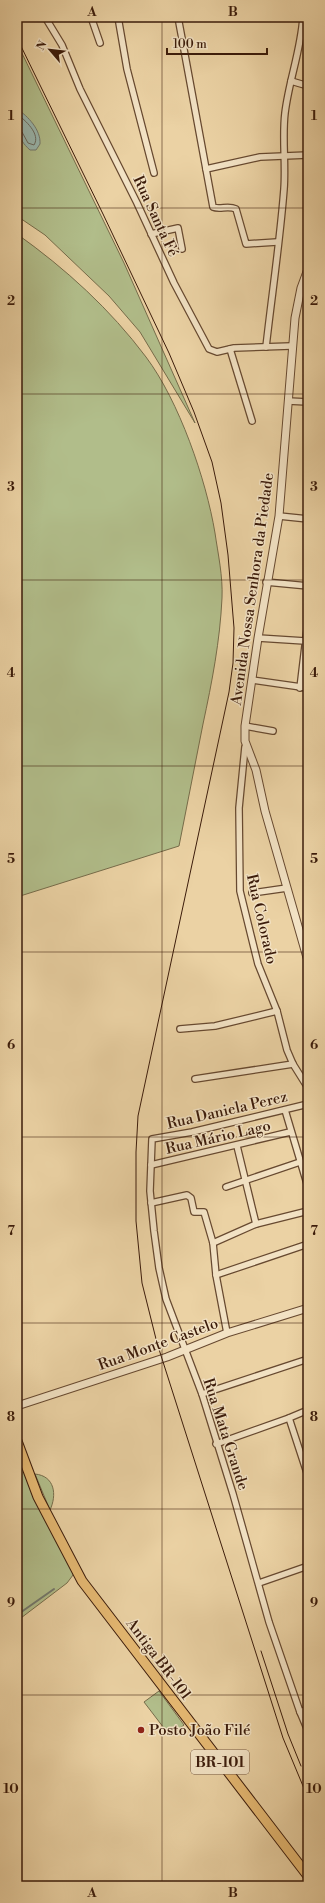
<svg xmlns="http://www.w3.org/2000/svg" width="325" height="1903" viewBox="0 0 325 1903" font-family="'Libre Bodoni',serif">
<style>
.green{fill:#b1bd8a;stroke:#766c4a}
.water{fill:#99b6ad;stroke:#73786c}
.lines{fill:none;stroke-linecap:round;stroke-linejoin:round}
.shore{stroke:#6a685c;stroke-width:1}
.stream{stroke:#73786c;stroke-width:2}
.minor-casing{stroke:#674930;stroke-width:8}
.tertiary-casing{stroke:#674930;stroke-width:9}
.primary-casing{stroke:#3b1b0a;stroke-width:11}
.minor{stroke:#f2e2c4;stroke-width:5.5}
.tertiary{stroke:#f2e2c4;stroke-width:7}
.primary{stroke:#e6b972;stroke-width:9}
.tram{stroke:#3b1b0a;stroke-width:1}
.grid{fill:none;stroke:#3b1b0a;stroke-width:1;stroke-opacity:0.55}
.poi-dot{fill:#8f2418;stroke:#f2e2c4;stroke-width:1.5}
.labels{text-anchor:middle;stroke-width:3;stroke-linejoin:round;paint-order:stroke}
.shield{fill:#f2e2c4;stroke:#725742;stroke-width:1}
.shield-label{font-size:14px;font-weight:bold;fill:#3b1b0a}
.street-label{font-size:15px;fill:#3b1b0a;stroke:#f2e2c4}
.poi-label{font-size:15px;fill:#3b1b0a;stroke:#f2e2c4;text-anchor:start}
.neatline{fill:none;stroke:#3b1b0a;stroke-width:1.5}
.grid-label{font-size:13px;text-anchor:middle;font-weight:bold;fill:#3b1b0a}
</style>
<rect width="100%" height="100%" fill="#ebd2a4"/>
<filter id="stains"><feTurbulence type="fractalNoise" baseFrequency=".005" numOctaves="4"/><feColorMatrix values="0 0 0 0 .2 0 0 0 0 .09 0 0 0 0 .02 0 0 0 .5 -.17"/></filter>
<radialGradient id="worn" r=".72"><stop offset=".6" stop-color="#630" stop-opacity="0"/><stop offset="1" stop-color="#630" stop-opacity=".3"/></radialGradient>
<g class="green">
<polygon points="17,43 124,263 195,423 140,332 109,296 45,235 17,216"/>
<path d="M 17,234 C 66,269 110,309 146,357 C 179,401 206,479 215,533 C 218,554 223,576 222,598 C 220,641 212,682 203,724 C 195,765 187,805 179,846 L 17,897 Z"/>
<polygon points="17,1442 74,1567 73,1575 67,1583 17,1621 17,1538 20,1536 17,1530"/>
<path d="M 35,1474 C 55,1476 57,1495 50,1510 Z"/>
<polygon points="159,1691 184,1725 170,1736 144,1702"/>
</g>
<path class="water" d="M 17,109 C 28,116 41,130 40,144 L 36,150 L 30,150 C 16,138 17,126 17,109 Z"/>
<g class="lines">
<path class="shore" d="M 17,114 C 25,120 41,134 34,145 L 28,143 L 22,132 L 17,131"/>
<polyline class="stream" points="17,1615 54,1589"/>
<defs>
<g id="minor">
<polyline points="45,17 62,45 80,89 137,203 174,283 209,349 217,352 234,348 291,346"/>
<polyline points="91,17 100,43"/>
<polyline points="118,17 127,69 154,173"/>
<path d="M 178,17 L 213,207 C 220,210 228,205 236,209 L 246,244 L 277,242"/>
<polyline points="291,81 308,86"/>
<polyline points="206,169 260,157 308,155"/>
<polyline points="151,234 178,228 182,249"/>
<path d="M 266,347 C 272,294 280,241 284,189 C 286,163 282,138 285,113 C 289,80 301,50 303,17"/>
<polyline points="230,349 252,421"/>
<polyline points="288,401 308,402"/>
<polyline points="279,516 308,519"/>
<polyline points="266,582 308,586"/>
<polyline points="258,638 305,641"/>
<polyline points="252,680 308,688"/>
<polyline points="300,688 308,621"/>
<polyline points="245,726 273,731"/>
<polyline points="245,747 239,808 240,891 258,964 277,1011 287,1050 293,1064 308,1088"/>
<polyline points="252,893 287,888"/>
<polyline points="180,1029 215,1026 277,1011"/>
<polyline points="195,1079 293,1064"/>
<polyline points="308,1104 192,1132 152,1139 150,1191 154,1231 159,1268 166,1299 202,1394 233,1494 269,1622 300,1712 308,1731"/>
<polyline points="285,1110 308,1187"/>
<polyline points="237,1146 256,1224"/>
<polyline points="151,1165 290,1132"/>
<polyline points="226,1187 300,1162"/>
<polyline points="151,1203 187,1195 191,1198 194,1212 204,1212 213,1243 216,1275 227,1333"/>
<polyline points="213,1243 256,1224 308,1211"/>
<polyline points="216,1275 308,1244"/>
<polyline points="202,1394 308,1359"/>
<polyline points="289,1418 308,1476"/>
<polyline points="216,1444 289,1418 308,1410"/>
<polyline points="259,1583 308,1566"/>
<polyline points="300,1712 308,1709"/>
</g>
<g id="tertiary">
<polyline points="308,269 301,288 295,318 279,516 258,638 245,726 245,741 256,770 265,811 308,961"/>
<polyline points="17,1406 167,1357 227,1333 308,1308"/>
</g>
<polyline id="primary" points="17,1441 38,1497 82,1581 308,1876"/>
</defs>
<use href="#minor" class="minor-casing"/>
<use href="#tertiary" class="tertiary-casing"/>
<use href="#primary" class="primary-casing"/>
<use href="#minor" class="minor"/>
<use href="#tertiary" class="tertiary"/>
<use href="#primary" class="primary"/>
<g class="tram">
<polyline points="17,38 103,214 169,353 194,412 212,462 221,503 228,555 234,628 233,663 229,692 138,1116 136,1152 136,1221 142,1283 157,1343 283,1738 308,1798"/>
<polyline points="261,1651 288,1734 301,1766"/>
</g>
</g>
<path class="grid" d="M 162,17 L 162,1886M 17,208 L 308,208M 17,394 L 308,394M 17,580 L 308,580M 17,766 L 308,766M 17,952 L 308,952M 17,1137 L 308,1137M 17,1323 L 308,1323M 17,1509 L 308,1509M 17,1695 L 308,1695"/>
<circle class="poi-dot" cx="141" cy="1730" r="4"/>
<g class="labels">
<rect class="shield" x="191" y="1750" width="58" height="24" rx="3"/>
<g class="shield-label">
<text x="220" y="1767">BR-101</text>
</g>
<g class="street-label">
<text transform="translate(156 216) rotate(65)" y="5">Rua Santa Fé</text>
<text transform="translate(252 589) rotate(-82)" y="5">Avenida Nossa Senhora da Piedade</text>
<text transform="translate(262 919) rotate(77)" y="5">Rua Colorado</text>
<text transform="translate(227 1110) rotate(-13)" y="5">Rua Daniela Perez</text>
<text transform="translate(218 1137) rotate(-13)" y="5">Rua Mário Lago</text>
<text transform="translate(158 1344) rotate(-20)" y="5">Rua Monte Castelo</text>
<text transform="translate(226 1434) rotate(72)" y="5">Rua Mata Grande</text>
<text transform="translate(159 1659) rotate(53)" y="5">Antiga BR-101</text>
</g>
<g class="poi-label">
<text x="149" y="1735">Posto João Filé</text>
</g>
</g>
<rect width="325" height="1903" fill="none" stroke="#ebd2a4" stroke-width="44"/>
<g transform="translate(50 50) rotate(298)" stroke="#f2e2c4" stroke-width="3" paint-order="stroke">
<path d="M0-3L7 15L0 10L-7 15Z" fill="#3b1b0a"/>
<text y="-6" font-size="11" font-weight="bold" text-anchor="middle" fill="#3b1b0a">N</text>
</g>
<path d="M167 48v6h100v-6" fill="none" stroke="#3b1b0a" stroke-width="2"/>
<text x="173" y="48" font-size="12" fill="#3b1b0a" stroke="#f2e2c4" stroke-width="3" paint-order="stroke">100 m</text>
<rect x="22" y="22" width="281" height="1859" class="neatline"/>
<g class="grid-label">
<text x="92" y="16">A</text>
<text x="233" y="16">B</text>
<text x="11" y="120">1</text>
<text x="314" y="120">1</text>
<text x="11" y="305">2</text>
<text x="314" y="305">2</text>
<text x="11" y="491">3</text>
<text x="314" y="491">3</text>
<text x="11" y="677">4</text>
<text x="314" y="677">4</text>
<text x="11" y="863">5</text>
<text x="314" y="863">5</text>
<text x="11" y="1049">6</text>
<text x="314" y="1049">6</text>
<text x="11" y="1235">7</text>
<text x="314" y="1235">7</text>
<text x="11" y="1421">8</text>
<text x="314" y="1421">8</text>
<text x="11" y="1607">9</text>
<text x="314" y="1607">9</text>
<text x="11" y="1793">10</text>
<text x="314" y="1793">10</text>
<text x="92" y="1897">A</text>
<text x="233" y="1897">B</text>
</g>
<rect width="100%" height="100%" filter="url(#stains)"/>
<rect width="100%" height="100%" fill="url(#worn)"/>
</svg>
